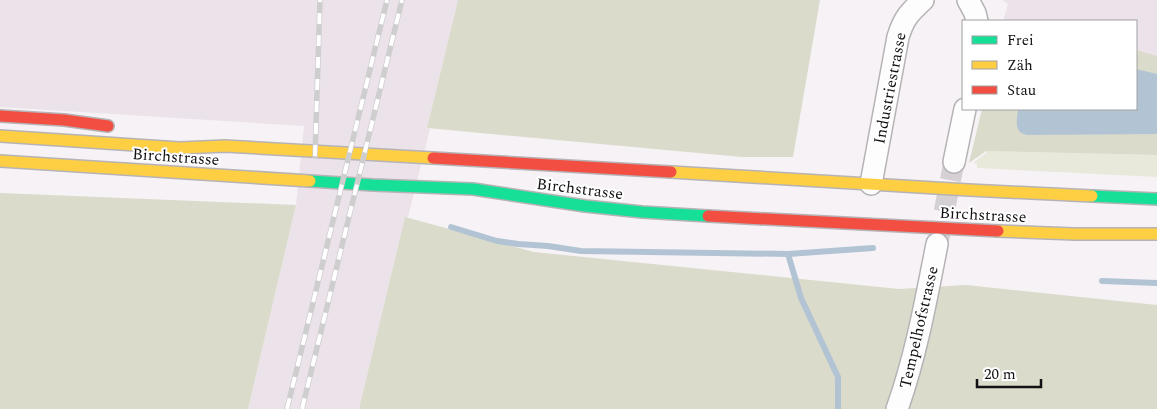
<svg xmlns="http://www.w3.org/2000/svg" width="1157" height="409" viewBox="0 0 1157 409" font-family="Spectral,serif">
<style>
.built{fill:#ebe2ea}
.green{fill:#e8e9db}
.forest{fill:#dadbcb}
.water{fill:#b2c4d4}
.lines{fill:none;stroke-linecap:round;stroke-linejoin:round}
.stream{stroke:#b2c4d4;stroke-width:6}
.street-tunnel{stroke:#d5d0d4;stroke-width:21;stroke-dasharray:21 11;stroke-linecap:butt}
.street-casing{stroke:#b6b3b6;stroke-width:24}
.fast-casing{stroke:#b6b3b6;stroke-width:14}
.slow-casing{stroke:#b6b3b6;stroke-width:14}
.jam-casing{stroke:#b6b3b6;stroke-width:14}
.street{stroke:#fefdfe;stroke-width:21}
.fast{stroke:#16e098;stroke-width:11}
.slow{stroke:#ffcf43;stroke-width:11}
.jam{stroke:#f24e42;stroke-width:11}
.rail-casing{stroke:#cfcecf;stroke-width:5.5}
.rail{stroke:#fff;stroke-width:4;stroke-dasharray:11;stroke-linecap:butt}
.labels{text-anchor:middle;stroke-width:4;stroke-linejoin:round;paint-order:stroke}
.street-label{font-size:16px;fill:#131113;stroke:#fff}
</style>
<rect width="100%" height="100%" fill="#f7f2f6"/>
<g class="built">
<polygon points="0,0 458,0 427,128 430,129 408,217 405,217 359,409 248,409 296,205 304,126 0,107"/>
<polygon points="1002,0 1157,0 1157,158 1133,151 1136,109 1136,21 1003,21 1008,4"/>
</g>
<polygon class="green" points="986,151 1157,155 1157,177 977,168 977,164 973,163 986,153"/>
<g class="forest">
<polygon points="458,0 820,0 793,157 742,157 427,128"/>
<polygon points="1136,50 1157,56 1157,155 986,151 969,163 982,109 1136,109"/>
<polygon points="0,193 296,205 248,409 0,409"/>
<polygon points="405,217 534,252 899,289 966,285 1157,305 1157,409 359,409"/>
</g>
<path class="water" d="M 1136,69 L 1157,74 L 1157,134 L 1027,135 C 1013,133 1017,119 1018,109 L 1136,109 Z"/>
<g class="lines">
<g class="stream">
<polyline points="451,227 497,241 518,244 548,246 581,251 788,254 873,248"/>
<polyline points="788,254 801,298 838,377 838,409"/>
<polyline points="1102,281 1157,283"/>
</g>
<polyline class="street-tunnel" points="938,243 954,162"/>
<defs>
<g id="street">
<polyline points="968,0 975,13 977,21"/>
<polyline points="954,162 965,109"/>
<path d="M 871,184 L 898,37 C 904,18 909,13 923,0"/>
<path d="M 897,409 C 916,356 926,300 937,244"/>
</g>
<g id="fast">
<polyline points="310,181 373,185 473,189 585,206 642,212 708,216"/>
<polyline points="1092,196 1157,199"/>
</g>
<g id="slow">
<polyline points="0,136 180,148 225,146 433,158"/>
<polyline points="0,161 310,181"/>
<polyline points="671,172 969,190 1092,196"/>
<polyline points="998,231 1075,234 1157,234"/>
</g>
<g id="jam">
<polyline points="0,116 64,120 108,126"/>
<polyline points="433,158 671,172"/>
<polyline points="708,216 998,231"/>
</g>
</defs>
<use href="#street" class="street-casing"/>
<use href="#fast" class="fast-casing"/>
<use href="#slow" class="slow-casing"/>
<use href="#jam" class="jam-casing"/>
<use href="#street" class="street"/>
<use href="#fast" class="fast"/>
<use href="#slow" class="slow"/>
<use href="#jam" class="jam"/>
<defs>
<g id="rail">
<polyline points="315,156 320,0"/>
<polyline points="287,409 387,0"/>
<polyline points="302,409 402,0"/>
</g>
</defs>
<use href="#rail" class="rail-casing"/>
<use href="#rail" class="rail"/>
</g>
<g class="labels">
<g class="street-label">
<text transform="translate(889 88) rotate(-79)" y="6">Industriestrasse</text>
<text transform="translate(176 156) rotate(4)" y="6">Birchstrasse</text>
<text transform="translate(580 188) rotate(7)" y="6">Birchstrasse</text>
<text transform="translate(983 214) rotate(3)" y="6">Birchstrasse</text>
<text transform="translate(918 327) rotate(-77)" y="6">Tempelhofstrasse</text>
</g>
</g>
<rect x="962" y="20" width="175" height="90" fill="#ffffff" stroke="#a1a0a1"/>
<rect x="972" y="36" width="25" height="8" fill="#16e098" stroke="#a1a0a1"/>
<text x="1007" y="45" font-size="15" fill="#131113">Frei</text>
<rect x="972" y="61" width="25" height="8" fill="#ffcf43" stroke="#a1a0a1"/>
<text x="1007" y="70" font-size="15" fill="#131113">Zäh</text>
<rect x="972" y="86" width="25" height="8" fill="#f24e42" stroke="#a1a0a1"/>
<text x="1007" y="95" font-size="15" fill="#131113">Stau</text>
<path d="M977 379v8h64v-8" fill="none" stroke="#131113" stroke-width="2.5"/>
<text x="984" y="379" font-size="15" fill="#131113" stroke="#ffffff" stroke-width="4" paint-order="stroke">20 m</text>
</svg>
